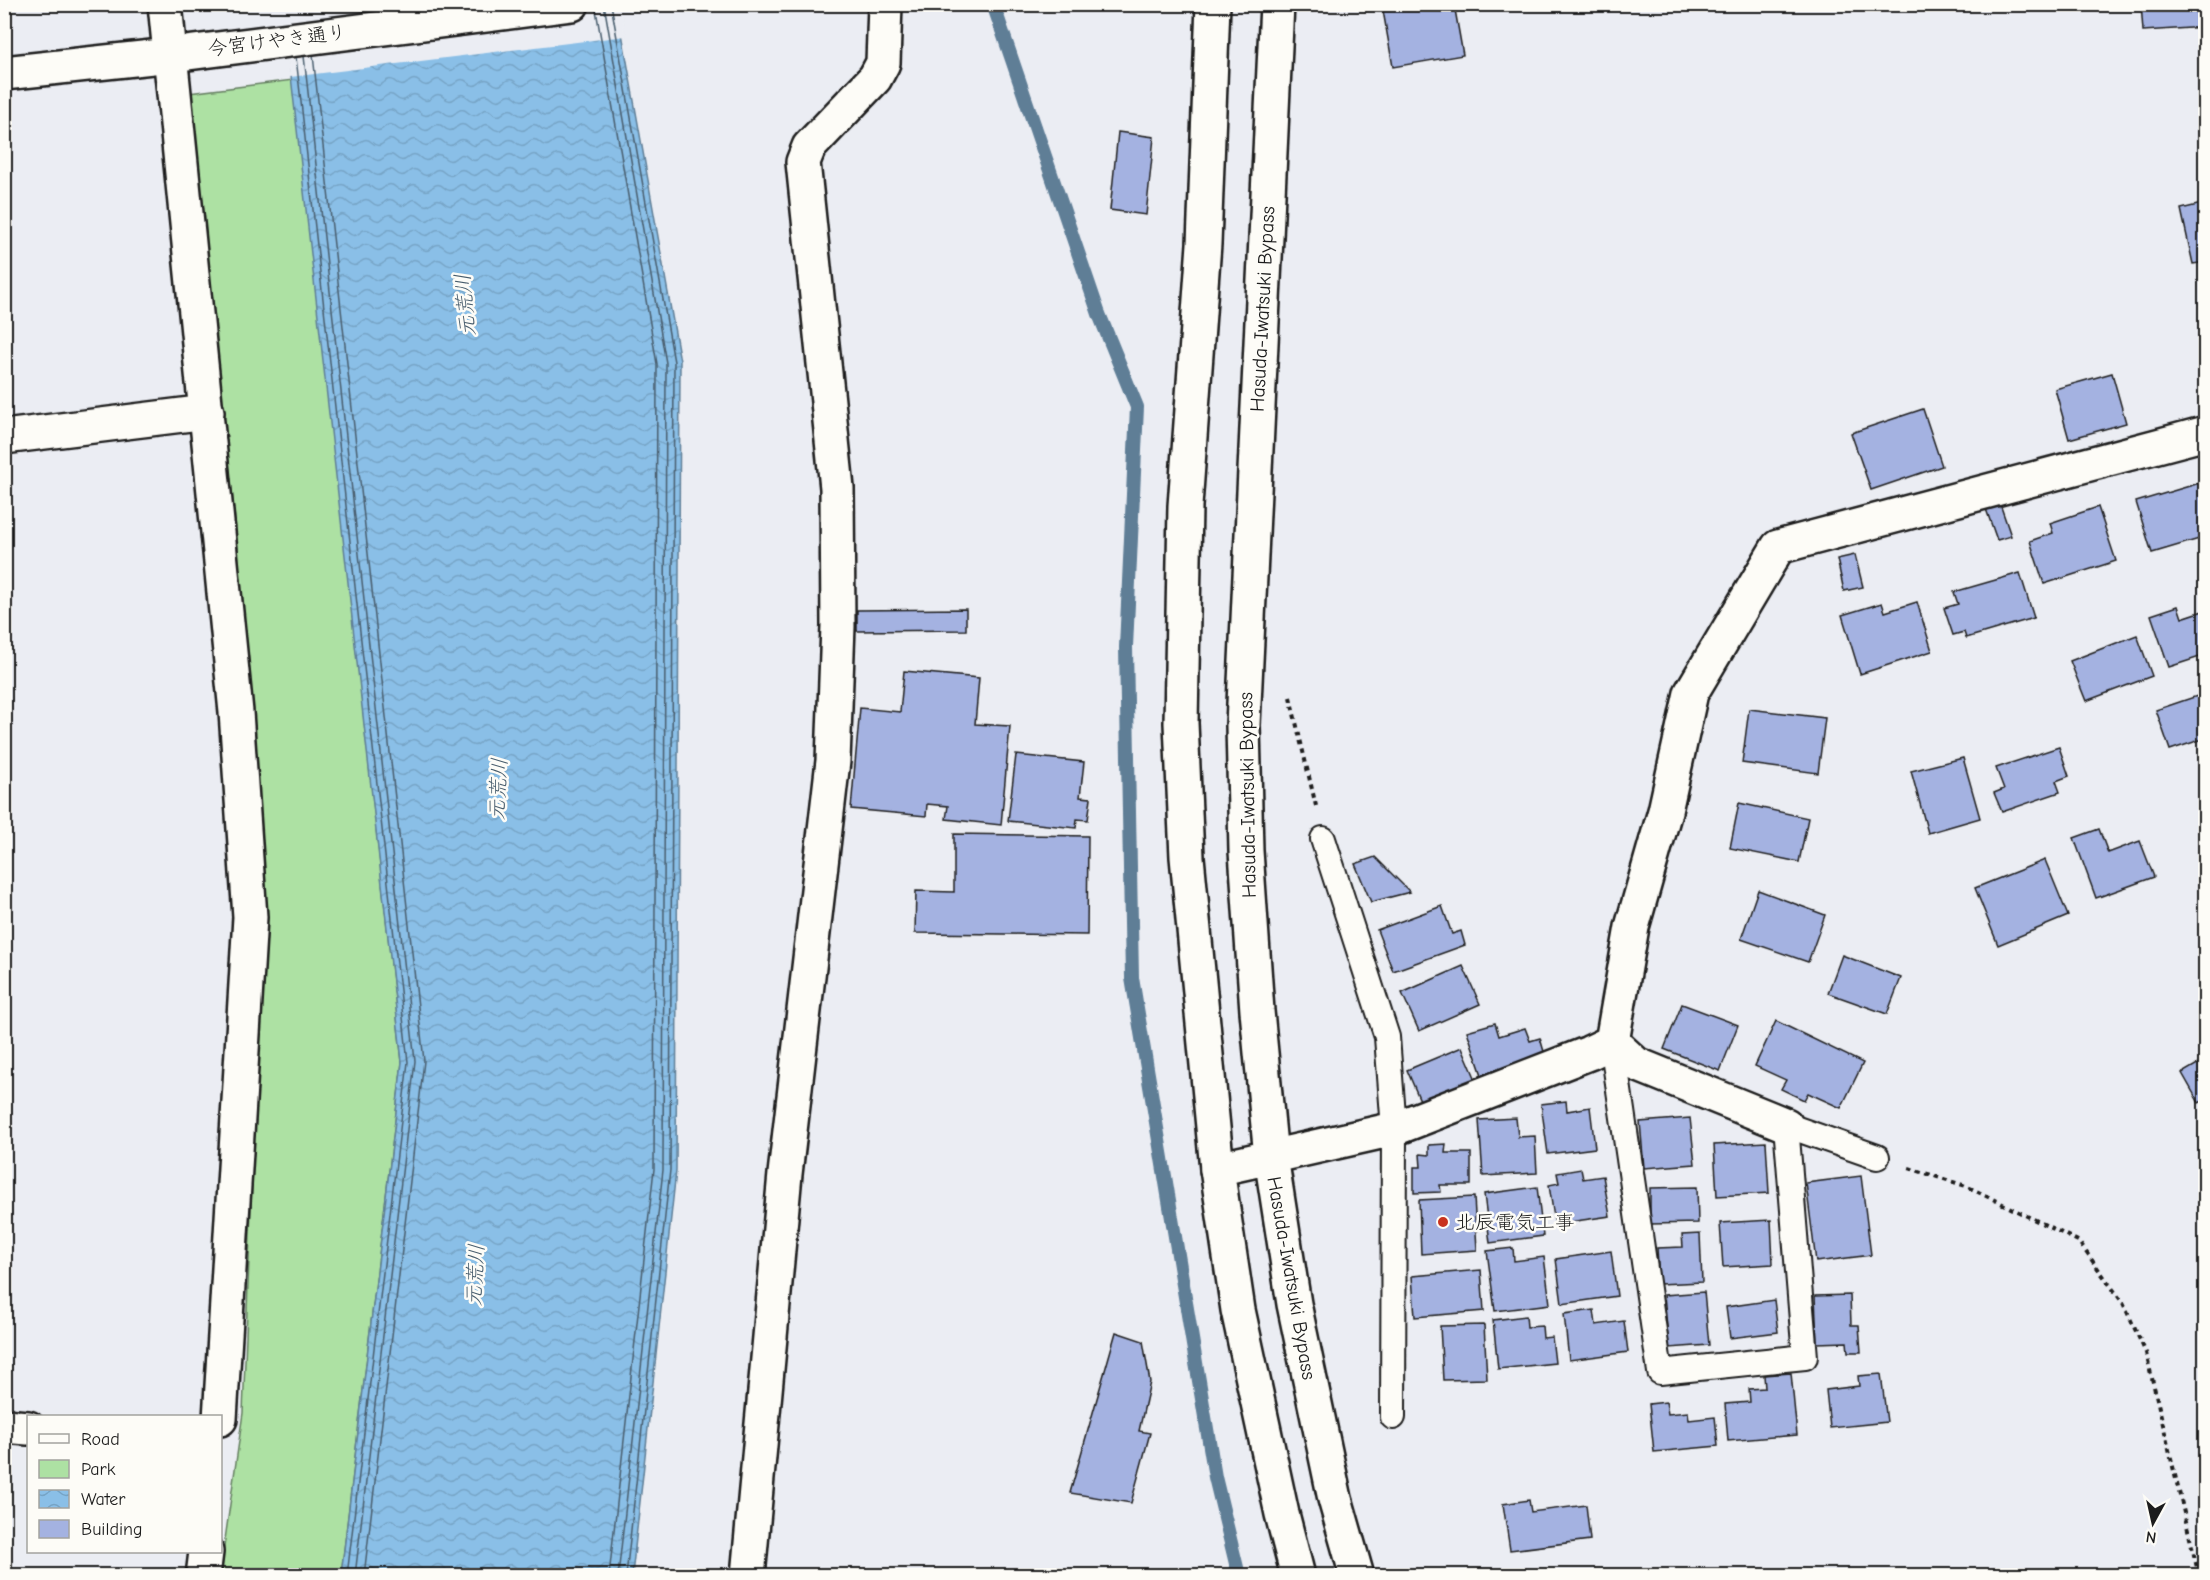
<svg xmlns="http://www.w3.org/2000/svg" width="2210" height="1580" viewBox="0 0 2210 1580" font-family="'Comic Neue','Klee One',sans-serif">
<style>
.green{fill:#ade1a3;stroke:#647e60;stroke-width:1.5}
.water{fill:url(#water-waves);stroke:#5e7e96;stroke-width:1.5}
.pier{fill:#ebedf3}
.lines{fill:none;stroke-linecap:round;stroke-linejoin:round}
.shore{stroke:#485d6d;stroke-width:1.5}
.stream{stroke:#5e7e96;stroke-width:14}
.building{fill:#a4b2e1;stroke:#1c1c1c;stroke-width:1.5}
.lane-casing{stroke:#1c1c1c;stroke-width:28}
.street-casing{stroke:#1c1c1c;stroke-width:38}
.secondary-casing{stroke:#1c1c1c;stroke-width:38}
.highway-casing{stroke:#1c1c1c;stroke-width:38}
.path{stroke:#1c1c1c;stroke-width:4;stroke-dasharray:4.5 4.5;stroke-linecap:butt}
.lane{stroke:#fdfcf7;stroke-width:24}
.street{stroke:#fdfcf7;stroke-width:33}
.secondary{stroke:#fdfcf7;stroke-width:33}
.highway{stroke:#fdfcf7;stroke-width:33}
.poi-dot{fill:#c8321e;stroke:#fdfcf7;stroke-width:2}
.labels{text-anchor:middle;stroke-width:5;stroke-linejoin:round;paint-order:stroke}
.street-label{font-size:20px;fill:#1c1c1c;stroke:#fdfcf7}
.poi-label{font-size:20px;fill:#1c1c1c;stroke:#fdfcf7;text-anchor:start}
.water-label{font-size:21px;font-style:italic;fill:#485d6d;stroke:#fdfcf7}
</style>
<defs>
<pattern id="water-waves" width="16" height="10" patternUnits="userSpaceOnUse" patternTransform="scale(1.5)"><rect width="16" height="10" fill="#8abfe7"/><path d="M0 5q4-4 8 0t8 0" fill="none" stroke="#76a4c6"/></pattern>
</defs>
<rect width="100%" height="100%" fill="#ebedf3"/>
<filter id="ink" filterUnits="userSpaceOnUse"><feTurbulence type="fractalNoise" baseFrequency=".0167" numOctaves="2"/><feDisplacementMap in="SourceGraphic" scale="12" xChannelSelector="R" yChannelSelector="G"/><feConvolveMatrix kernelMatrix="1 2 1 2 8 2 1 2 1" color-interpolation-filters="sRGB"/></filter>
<g filter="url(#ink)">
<polygon class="green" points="293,80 402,1062 341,1575 220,1575 243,1413 262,927 238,548 189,93"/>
<polygon class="water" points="283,5 617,5 680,361 676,1171 632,1575 341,1575 402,1062"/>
<polygon class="pier" points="280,4 620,4 626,36 290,77"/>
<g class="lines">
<g class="shore">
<polyline points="595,4 657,364 654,1169 609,1576"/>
<polyline points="604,4 666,363 663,1170 618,1576"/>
<polyline points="611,4 674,362 670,1170 626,1576"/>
<polyline points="313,55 424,1061 364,1576"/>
<polyline points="304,56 415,1061 355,1576"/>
<polyline points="296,57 408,1062 347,1576"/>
</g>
<polyline class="stream" points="993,4 1099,314 1137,407 1126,647 1132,978 1215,1477 1239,1576"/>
</g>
<g class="building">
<polygon points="1454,4 1463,55 1393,67 1382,5"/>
<polygon points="2141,4 2206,4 2206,27 2143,31"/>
<polygon points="1118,132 1154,137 1146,215 1110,210"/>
<polygon points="2206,203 2206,262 2193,264 2181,209"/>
<polygon points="2112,373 2126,423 2069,439 2055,389"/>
<polygon points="1923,409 1942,466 1871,490 1851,433"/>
<polygon points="2203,482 2206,492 2206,537 2152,553 2136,502"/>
<polygon points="2000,504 2011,536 1997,540 1986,509"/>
<polygon points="2098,507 2116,561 2044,584 2030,541 2053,533 2050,523"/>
<polygon points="1855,555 1863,587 1844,591 1837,559"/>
<polygon points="2020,573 2034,618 1966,638 1964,632 1953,635 1944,608 1958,604 1954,592"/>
<polygon points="1917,602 1932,651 1860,674 1842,615 1882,603 1885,612"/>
<polygon points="2178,606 2182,618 2203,611 2206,616 2206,655 2169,667 2151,615"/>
<polygon points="966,609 966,630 857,631 857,610"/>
<polygon points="2137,635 2152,676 2086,701 2070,661"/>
<polygon points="904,671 979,678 975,724 1010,726 1001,825 946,819 948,806 927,804 926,816 851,809 860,708 900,712"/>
<polygon points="2206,693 2206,738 2170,750 2156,710"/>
<polygon points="1749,709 1825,718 1818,773 1742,763"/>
<polygon points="2059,747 2069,776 2056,781 2060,792 2002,812 1994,793 2004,789 1996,768"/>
<polygon points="1016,755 1084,762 1080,797 1091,798 1088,820 1077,819 1076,828 1008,821"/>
<polygon points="1963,758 1980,818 1928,833 1911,771"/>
<polygon points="1739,803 1808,818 1799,862 1730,848"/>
<polygon points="2099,829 2108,853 2140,841 2154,877 2096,898 2074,838"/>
<polygon points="954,834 1088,836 1087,935 915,933 916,891 954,892"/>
<polygon points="1375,857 1410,892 1371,902 1355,864"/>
<polygon points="2045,860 2068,916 1998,945 1975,888"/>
<polygon points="1758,890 1825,915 1808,962 1741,939"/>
<polygon points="1442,906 1452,934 1461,931 1465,945 1393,971 1377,930"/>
<polygon points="1842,955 1901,978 1887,1014 1828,993"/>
<polygon points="1463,966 1480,1004 1419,1031 1402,993"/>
<polygon points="1682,1004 1738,1025 1720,1071 1664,1049"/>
<polygon points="1776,1021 1863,1063 1841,1108 1808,1093 1804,1100 1781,1089 1786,1080 1755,1066"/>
<polygon points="1495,1023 1499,1036 1525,1028 1530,1041 1540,1038 1545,1055 1482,1075 1467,1031"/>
<polygon points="1462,1047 1477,1082 1422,1105 1407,1070"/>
<polygon points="2206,1059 2206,1099 2199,1103 2182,1073"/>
<polygon points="1566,1101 1567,1111 1590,1107 1595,1148 1548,1154 1541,1104"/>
<polygon points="1516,1118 1518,1137 1535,1136 1537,1173 1483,1176 1479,1120"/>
<polygon points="1690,1118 1695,1164 1644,1168 1640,1122"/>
<polygon points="1766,1142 1769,1193 1717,1196 1714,1145"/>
<polygon points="1446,1144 1445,1153 1471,1153 1471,1185 1440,1185 1441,1192 1414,1193 1414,1167 1421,1167 1420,1154 1429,1155 1429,1145"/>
<polygon points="1581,1169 1583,1179 1603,1176 1610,1216 1555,1224 1549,1185 1559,1183 1557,1173"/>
<polygon points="1861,1176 1871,1255 1816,1262 1806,1183"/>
<polygon points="1537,1187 1543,1236 1490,1243 1484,1194"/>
<polygon points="1697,1187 1698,1223 1650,1224 1650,1188"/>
<polygon points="1474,1197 1477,1250 1421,1254 1419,1200"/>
<polygon points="1771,1220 1773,1264 1723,1267 1720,1223"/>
<polygon points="1700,1234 1702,1282 1659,1284 1657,1248 1683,1247 1682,1235"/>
<polygon points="1513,1248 1514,1261 1544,1257 1550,1304 1495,1311 1487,1251"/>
<polygon points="1611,1251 1617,1296 1562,1304 1556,1259"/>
<polygon points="1481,1270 1484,1311 1415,1317 1412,1276"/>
<polygon points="1704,1292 1709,1345 1669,1348 1664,1295"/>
<polygon points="1850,1295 1851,1325 1859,1325 1861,1352 1848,1352 1847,1342 1817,1343 1815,1296"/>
<polygon points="1774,1300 1778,1332 1730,1338 1726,1307"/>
<polygon points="1594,1310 1596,1325 1624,1321 1628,1352 1569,1360 1564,1314"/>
<polygon points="1526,1316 1527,1327 1542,1326 1543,1338 1552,1337 1555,1363 1498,1369 1493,1320"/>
<polygon points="1484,1325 1487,1379 1443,1380 1440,1326"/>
<polygon points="1116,1332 1143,1341 1150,1382 1139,1431 1150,1433 1131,1503 1070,1493"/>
<polygon points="1791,1373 1797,1435 1728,1441 1725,1404 1750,1402 1749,1389 1765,1388 1764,1375"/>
<polygon points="1881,1374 1887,1422 1830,1428 1826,1390 1859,1386 1858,1376"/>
<polygon points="1666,1402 1668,1414 1688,1412 1689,1420 1715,1417 1718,1446 1654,1452 1649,1404"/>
<polygon points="1529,1500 1531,1512 1586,1505 1590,1540 1510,1550 1503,1504"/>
</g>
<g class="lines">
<defs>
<g id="lane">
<polyline points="1323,839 1387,1037 1394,1129 1393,1417"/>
<polyline points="1612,1042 1660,1372 1805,1357 1786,1125 1877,1157"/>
</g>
<g id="street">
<polyline points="165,4 236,712 250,917 220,1419"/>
<polyline points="4,437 207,412"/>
<polyline points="1612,1042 1636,1064 1786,1125"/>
<polyline points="1217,1169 1394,1129 1589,1053 1612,1042 1632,927 1665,811 1691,693 1778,547 2206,433"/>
<polyline points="4,1426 28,1428"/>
<polyline points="203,1576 206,1552"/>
<polyline points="748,1576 785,1174 833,761 838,626 837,488 803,162 809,147 875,78 883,63 885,4"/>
</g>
<polyline id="secondary" points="4,73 171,55 572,4"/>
<g id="highway">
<polyline points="1213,4 1204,244 1185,506 1181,723 1187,857 1217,1169 1238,1310 1282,1514 1298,1576"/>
<polyline points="1277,4 1243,725 1246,851 1257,1011 1271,1157 1294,1304 1335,1499 1357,1576"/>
</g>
</defs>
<use href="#lane" class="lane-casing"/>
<use href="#street" class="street-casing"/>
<use href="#secondary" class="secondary-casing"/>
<use href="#highway" class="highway-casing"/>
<g class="path">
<polyline points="1290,697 1316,806"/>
<polyline points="1909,1168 1966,1186 2078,1241 2123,1303 2146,1353 2199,1576"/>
</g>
<use href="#lane" class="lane"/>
<use href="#street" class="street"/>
<use href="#secondary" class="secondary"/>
<use href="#highway" class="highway"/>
</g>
</g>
<circle class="poi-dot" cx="1443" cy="1222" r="6"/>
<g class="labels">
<g class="street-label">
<text transform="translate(277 40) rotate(-7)" y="7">今宮けやき通り</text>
<text transform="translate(1262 309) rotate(-87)" y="7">Hasuda-Iwatsuki Bypass</text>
<text transform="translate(1247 795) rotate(-91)" y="7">Hasuda-Iwatsuki Bypass</text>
<text transform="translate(1292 1278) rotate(80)" y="7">Hasuda-Iwatsuki Bypass</text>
</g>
<g class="poi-label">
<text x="1455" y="1229">北辰電気工事</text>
</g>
<g class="water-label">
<text transform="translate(465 305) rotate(-95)" y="7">元荒川</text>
<text transform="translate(498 789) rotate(-87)" y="7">元荒川</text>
<text transform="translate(475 1275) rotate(-87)" y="7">元荒川</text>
</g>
</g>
<rect width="2210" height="1580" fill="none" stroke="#fdfcf7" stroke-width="24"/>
<rect x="12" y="12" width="2186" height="1556" fill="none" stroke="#1c1c1c" stroke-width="2" filter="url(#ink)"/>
<rect x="27" y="1415" width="195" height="138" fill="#fdfcf7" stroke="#a3a29f" stroke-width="1.5"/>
<rect x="39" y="1434" width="30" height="9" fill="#fdfcf7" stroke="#a3a29f" stroke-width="1.5"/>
<text x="81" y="1445" font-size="18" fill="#1c1c1c">Road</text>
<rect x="39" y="1460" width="30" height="18" fill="#ade1a3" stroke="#a3a29f" stroke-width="1.5"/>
<text x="81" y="1475" font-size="18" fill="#1c1c1c">Park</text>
<rect x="39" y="1490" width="30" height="18" fill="url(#water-waves)" stroke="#a3a29f" stroke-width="1.5"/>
<text x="81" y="1505" font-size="18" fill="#1c1c1c">Water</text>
<rect x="39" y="1520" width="30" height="18" fill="#a4b2e1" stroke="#a3a29f" stroke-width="1.5"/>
<text x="81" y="1535" font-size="18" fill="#1c1c1c">Building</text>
<g transform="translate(2153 1523) rotate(188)" stroke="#fdfcf7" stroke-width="4.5" paint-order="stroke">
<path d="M0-4.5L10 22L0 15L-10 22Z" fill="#1c1c1c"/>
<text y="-9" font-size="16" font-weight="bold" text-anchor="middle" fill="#1c1c1c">N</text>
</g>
</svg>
